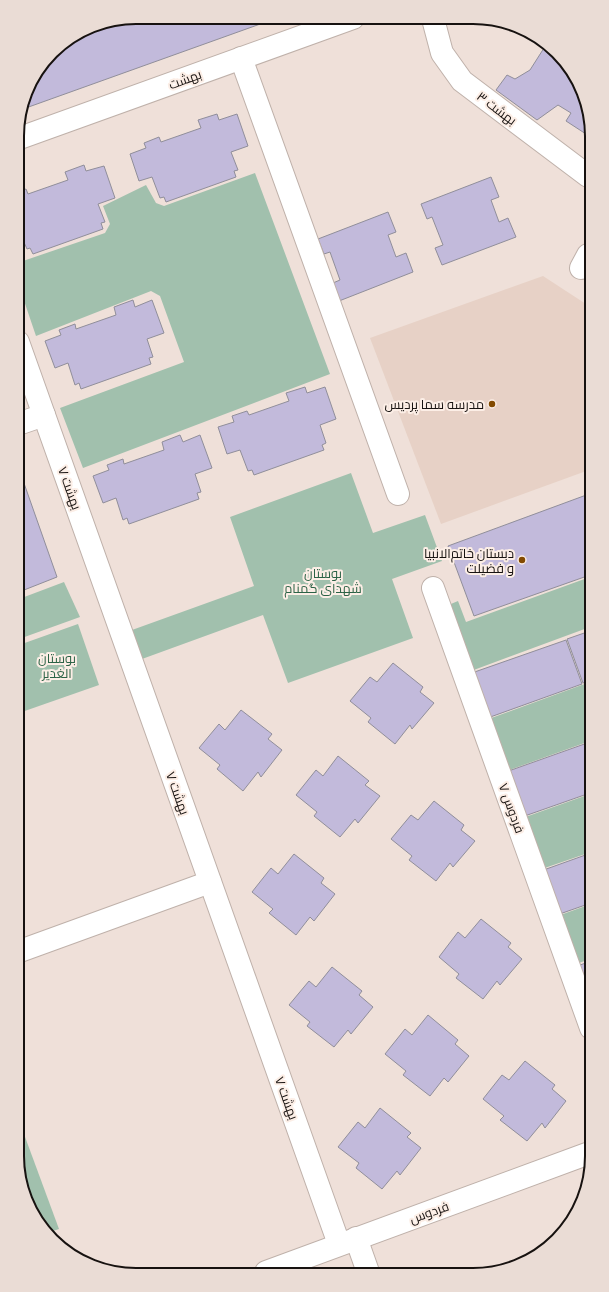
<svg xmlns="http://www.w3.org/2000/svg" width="609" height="1292" viewBox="0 0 609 1292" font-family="'Exo 2',Cairo,sans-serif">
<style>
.built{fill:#e7d1c6}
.green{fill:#a1c0ad}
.building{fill:#c2badb;stroke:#908e9a}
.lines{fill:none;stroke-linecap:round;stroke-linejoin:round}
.minor-casing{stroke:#bfb1aa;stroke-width:24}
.minor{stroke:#fff;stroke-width:22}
.poi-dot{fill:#834a00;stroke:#fceee6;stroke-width:1.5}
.labels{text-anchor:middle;stroke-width:4;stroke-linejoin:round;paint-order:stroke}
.street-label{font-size:13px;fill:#171210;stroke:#fceee6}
.poi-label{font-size:13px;fill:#171210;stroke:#fceee6;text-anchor:end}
.park-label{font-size:13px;fill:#2b6245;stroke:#fceee6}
.rim{fill:none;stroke:#171210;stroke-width:2}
</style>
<rect width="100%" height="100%" fill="#efe0d9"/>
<polygon class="built" points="543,276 589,306 589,470 441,524 370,338"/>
<g class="green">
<polygon points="255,173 330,374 83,468 60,408 184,362 160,296 151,291 36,336 18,283 18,249 23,261 105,233 110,224 103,206 146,185 156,203 164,206"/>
<polygon points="351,473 373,533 425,515 442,561 392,579 413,638 288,683 263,615 142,659 132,630 254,586 230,517"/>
<polygon points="590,577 590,627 463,674 439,609 458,601 466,622"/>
<polygon points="64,582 80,617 19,639 19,599"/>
<polygon points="78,624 99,685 19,713 19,645"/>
<polygon points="590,682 590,741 501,773 483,721"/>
<polygon points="590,794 591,852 536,871 517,820"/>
<polygon points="591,904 591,959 569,966 552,918"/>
<polygon points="21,1126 59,1229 47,1233 37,1222 21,1187"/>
</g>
<g class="building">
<polygon points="136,17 277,18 23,109 29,83 57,47 91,26"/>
<polygon points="542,42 552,47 576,76 588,105 588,131 586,134 566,121 571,113 558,105 537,120 496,90 507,75 515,79 530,70 544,48"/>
<polygon points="217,114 219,120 237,114 248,146 231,152 238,170 234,171 236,177 166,202 164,197 160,198 152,177 139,181 130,154 146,148 144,143 159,137 161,142 201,128 198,120"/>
<polygon points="84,165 86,171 104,166 115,198 98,204 105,222 101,223 103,229 33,254 30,248 27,249 18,229 18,192 26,189 28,194 68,180 65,172"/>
<polygon points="491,177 499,197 491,200 499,222 508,218 516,237 442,265 435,248 443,245 432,217 427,219 421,204"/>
<polygon points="388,212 396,232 388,235 396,257 406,253 413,272 339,301 333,283 340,280 330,252 324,254 318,239"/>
<polygon points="133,300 135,307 152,300 164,333 147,339 153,357 149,358 151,364 81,389 79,383 75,385 68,363 55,368 45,341 61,335 59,330 75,324 76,329 116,315 114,307"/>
<polygon points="305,387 307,393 325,387 336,419 320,425 326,443 322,445 324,450 254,475 252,470 248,471 240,450 227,454 218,427 234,422 232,416 247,411 249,415 289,401 286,393"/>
<polygon points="180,435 183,442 200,435 212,468 195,474 201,492 197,493 199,499 129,524 127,518 123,520 116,498 103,503 93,476 109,470 107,465 123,459 124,464 164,450 162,442"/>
<polygon points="19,469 57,577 19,592"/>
<polygon points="589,494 590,575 474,616 448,546"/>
<polygon points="590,631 590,681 583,683 567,639"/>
<polygon points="566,640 582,684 482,720 466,675"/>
<polygon points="393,663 423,687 420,692 434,703 412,729 410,725 395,744 368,722 371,718 350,701 370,677 377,682"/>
<polygon points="241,710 272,734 268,739 282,750 261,777 258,772 243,791 217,769 220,765 199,748 219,724 225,730"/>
<polygon points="590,742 590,793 519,818 503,773"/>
<polygon points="338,756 369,781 365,785 380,796 358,823 355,819 340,837 314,816 317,812 296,795 316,770 323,776"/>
<polygon points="434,801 464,825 461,830 475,841 453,867 450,863 436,881 409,860 412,856 391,839 411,815 418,820"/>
<polygon points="591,853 591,903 554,916 538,872"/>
<polygon points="294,854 324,878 321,883 335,894 314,921 310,917 296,935 269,913 273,909 252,892 271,868 278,874"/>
<polygon points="481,919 511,943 508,947 522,959 500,985 497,981 483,999 456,978 459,974 439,957 458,932 465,938"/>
<polygon points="591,961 591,1011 572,968"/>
<polygon points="332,967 362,991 359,995 373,1007 351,1034 348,1030 334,1047 307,1026 310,1022 289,1005 309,981 316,987"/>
<polygon points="428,1015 458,1040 455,1044 469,1056 448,1082 444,1078 430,1096 403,1075 406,1071 385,1054 405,1029 412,1035"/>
<polygon points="525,1061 555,1085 552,1089 566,1101 545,1128 542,1123 527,1141 500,1120 504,1116 483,1099 502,1075 509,1080"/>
<polygon points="380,1108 411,1133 407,1137 421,1148 400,1175 397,1171 382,1189 356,1168 359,1163 338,1147 358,1122 365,1128"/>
</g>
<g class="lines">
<defs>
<g id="minor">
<polyline points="433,19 442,53 462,81 588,176"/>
<polyline points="241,58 398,494"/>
<polyline points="17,139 353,18"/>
<polyline points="581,268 588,255"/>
<polyline points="18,342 339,1244"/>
<polyline points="18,424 44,415"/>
<polyline points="433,588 591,1028"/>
<polyline points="20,951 210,882"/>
<polyline points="356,1238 368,1272"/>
<polyline points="266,1272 592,1152"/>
</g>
</defs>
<use href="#minor" class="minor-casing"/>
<use href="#minor" class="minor"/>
</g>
<g class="poi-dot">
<circle cx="492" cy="404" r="4"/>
<circle cx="522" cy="560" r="4"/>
</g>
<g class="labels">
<g class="street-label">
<text transform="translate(185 79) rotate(-20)" y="5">بهشت</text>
<text transform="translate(497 108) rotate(37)" y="5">بهشت ۳</text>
<text transform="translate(70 488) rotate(70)" y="5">بهشت ۷</text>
<text transform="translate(178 793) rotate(70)" y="5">بهشت ۷</text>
<text transform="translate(512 808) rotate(70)" y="5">فردوس ۷</text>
<text transform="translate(287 1098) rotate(70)" y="5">بهشت ۷</text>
<text transform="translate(429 1212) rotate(-20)" y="5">فردوس</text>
</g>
<g class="poi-label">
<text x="484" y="409">مدرسه سما پردیس</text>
<text x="514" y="558">دبستان خاتم‌الانبیا<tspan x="514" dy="15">و فضیلت</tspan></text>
</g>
<g class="park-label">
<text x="323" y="578">بوستان<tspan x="323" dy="15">شهدای گمنام</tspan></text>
<text x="57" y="663">بوستان<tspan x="57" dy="15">الغدیر</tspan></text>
</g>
</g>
<path d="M0 0H609V1292H0ZM136 24H473A112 112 0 0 1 585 136V1156A112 112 0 0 1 473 1268H136A112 112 0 0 1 24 1156V136A112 112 0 0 1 136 24Z" fill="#eadcd5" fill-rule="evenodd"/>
<path class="rim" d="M136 24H473A112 112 0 0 1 585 136V1156A112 112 0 0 1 473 1268H136A112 112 0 0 1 24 1156V136A112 112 0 0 1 136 24Z"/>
</svg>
